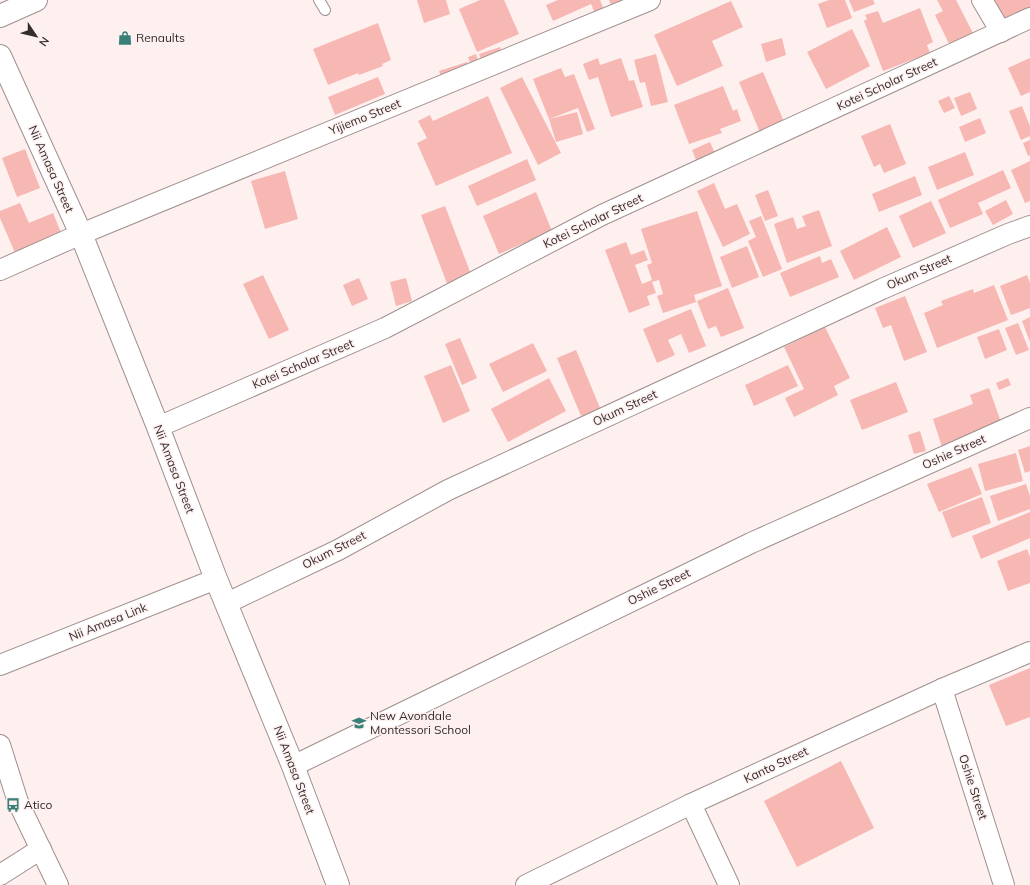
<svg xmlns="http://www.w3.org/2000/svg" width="1030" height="885" viewBox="0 0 1030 885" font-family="Mulish,sans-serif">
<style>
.building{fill:#f7b7b2}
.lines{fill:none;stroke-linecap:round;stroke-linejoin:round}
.service-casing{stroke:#9f908e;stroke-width:12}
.minor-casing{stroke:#9f908e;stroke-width:22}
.tertiary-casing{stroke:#9f908e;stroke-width:24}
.service{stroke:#fff;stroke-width:10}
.minor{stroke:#fff;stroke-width:20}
.tertiary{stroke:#fff;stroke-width:22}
.labels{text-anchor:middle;stroke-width:3;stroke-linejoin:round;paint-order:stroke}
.poi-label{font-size:12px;fill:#332d2d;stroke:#fef0ef;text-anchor:start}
.street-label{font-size:12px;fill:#332d2d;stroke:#fef0ef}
</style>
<rect width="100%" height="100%" fill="#fef0ef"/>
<g class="building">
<polygon points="417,0 446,0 450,14 424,23"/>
<polygon points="480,0 504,0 519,34 477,52 459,9"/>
<polygon points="558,0 600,0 605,12 596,15 591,4 553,21 546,5"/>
<polygon points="609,0 631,0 614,12"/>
<polygon points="829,0 845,0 852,18 827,28 818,4"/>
<polygon points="849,0 873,0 875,4 854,12"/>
<polygon points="937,0 956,0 975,37 952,50 935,15 943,11"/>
<polygon points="995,0 1030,0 1030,12 1004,22"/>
<polygon points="731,1 743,27 712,41 723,66 677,86 654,35"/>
<polygon points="920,8 933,42 927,45 930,53 883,71 864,21 867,19 865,15 878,11 883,23"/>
<polygon points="378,23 391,60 382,64 383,66 359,75 358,73 328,85 313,49"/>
<polygon points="852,29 870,66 826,89 807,52"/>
<polygon points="782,38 786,55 766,62 761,44"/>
<polygon points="500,47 503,56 482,62 479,54"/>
<polygon points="476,54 480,67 472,69 468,57"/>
<polygon points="656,54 668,102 651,106 645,82 640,83 634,60"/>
<polygon points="598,58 600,65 621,58 629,81 634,80 643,107 611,117 598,77 589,80 583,64"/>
<polygon points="1030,58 1030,92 1021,96 1008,68"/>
<polygon points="467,62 470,71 443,82 439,71"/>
<polygon points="561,68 565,77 574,74 595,129 587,132 578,108 549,119 533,79"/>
<polygon points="763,72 785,124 761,135 739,82"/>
<polygon points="378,77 385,94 335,115 328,97"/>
<polygon points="522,77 561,153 538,165 500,88"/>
<polygon points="723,86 733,111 737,109 741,121 720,129 722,133 689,144 674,105"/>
<polygon points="970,92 977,109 961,116 954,98"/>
<polygon points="488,96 512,153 436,186 417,143 427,138 418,121 430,115 433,121"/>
<polygon points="949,96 955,108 944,113 938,101"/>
<polygon points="1022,106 1030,126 1030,136 1021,140 1009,111"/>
<polygon points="577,112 583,134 556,142 549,119"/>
<polygon points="980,118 986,133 965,142 959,127"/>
<polygon points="890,124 906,164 884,173 880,164 874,167 861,136"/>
<polygon points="1030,140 1030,155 1028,156 1023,143"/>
<polygon points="710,142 717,158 707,162 705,156 696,160 692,150"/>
<polygon points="25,149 40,188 17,197 2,158"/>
<polygon points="965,152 974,175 937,190 928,167"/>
<polygon points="527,159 536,180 477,206 468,186"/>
<polygon points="1030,161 1030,201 1025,203 1011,170"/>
<polygon points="1003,170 1011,188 978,203 983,214 950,228 938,200"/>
<polygon points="285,171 298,219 265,229 251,181"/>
<polygon points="915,176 922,195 879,212 872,194"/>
<polygon points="714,183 725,209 737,204 750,234 723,247 697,191"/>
<polygon points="768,190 778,216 765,221 755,195"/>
<polygon points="536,192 552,231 499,254 483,216"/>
<polygon points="1006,200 1013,214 993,225 985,211"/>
<polygon points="931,201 946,233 913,248 899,216"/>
<polygon points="20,203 29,223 53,213 62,235 16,255 0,218 0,211"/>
<polygon points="445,206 472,277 448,286 421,215"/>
<polygon points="819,210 832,246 787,263 774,224 793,217 797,229 806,226 802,216"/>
<polygon points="697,211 722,286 694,295 696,302 663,313 657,296 663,294 659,280 652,282 656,293 647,296 650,305 629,313 605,250 626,242 631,255 644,250 648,260 635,265 642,284 652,280 647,265 652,263 641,229"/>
<polygon points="761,216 782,269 763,277 748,241 756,237 749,221"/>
<polygon points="887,227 901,257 854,280 840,251"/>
<polygon points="747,246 759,277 732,288 720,257"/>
<polygon points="820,256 822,263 831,259 839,277 790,297 780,273"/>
<polygon points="263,275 289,330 269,339 243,284"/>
<polygon points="1027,275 1030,283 1030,308 1011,315 1000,286"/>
<polygon points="359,278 368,299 352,306 343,285"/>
<polygon points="406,278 412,301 396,306 390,282"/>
<polygon points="994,285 1008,320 937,348 924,313 943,305 941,301 973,289 974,293"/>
<polygon points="728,288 744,328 721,337 716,326 708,329 697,301"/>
<polygon points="905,296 927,352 904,361 891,325 883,328 875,308"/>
<polygon points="691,309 706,346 689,353 681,334 668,340 675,355 657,363 643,329"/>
<polygon points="1030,317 1030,342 1022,321"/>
<polygon points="1018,323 1029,350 1016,355 1005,328"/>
<polygon points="825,327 850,378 834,386 838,395 794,417 785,398 804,389 784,347"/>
<polygon points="999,329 1007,350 985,359 977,337"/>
<polygon points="460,338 477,378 462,385 445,344"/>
<polygon points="533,343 547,371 503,392 489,364"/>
<polygon points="576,350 600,408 581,416 557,358"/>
<polygon points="451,365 470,411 443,423 424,376"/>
<polygon points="788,365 798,386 754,406 745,385"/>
<polygon points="549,378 566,411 508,442 491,409"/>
<polygon points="1008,378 1011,385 999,390 996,383"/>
<polygon points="896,382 908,412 862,430 850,400"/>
<polygon points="989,388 1002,425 942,447 933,419 973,404 970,395"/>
<polygon points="920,431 926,451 914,454 908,435"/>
<polygon points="1030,446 1030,471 1025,473 1018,450"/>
<polygon points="1016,453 1023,481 985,491 978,464"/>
<polygon points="971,467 982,494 939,512 927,484"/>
<polygon points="1026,484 1030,496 1030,509 998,521 990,496"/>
<polygon points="982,497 991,523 952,538 942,512"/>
<polygon points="1030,512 1030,538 981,559 972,536"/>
<polygon points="1027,549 1030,557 1030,583 1008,591 997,561"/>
<polygon points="1030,668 1030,717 1006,726 989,685"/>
<polygon points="841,761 874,828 797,867 764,801"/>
</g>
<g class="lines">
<defs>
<polyline id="service" points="319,0 325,10"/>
<g id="minor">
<polyline points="982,0 1001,32"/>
<polyline points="0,270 81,234 650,0"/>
<polyline points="158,427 385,328 602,215 1030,18"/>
<polyline points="227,603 338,550 448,490 882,289 1008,234 1030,226"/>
<polyline points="0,665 216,579"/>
<polyline points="942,689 1004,885"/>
<polyline points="0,745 18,802 58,885"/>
<polyline points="293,766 751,543 1030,418"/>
<polyline points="691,804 729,885"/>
<polyline points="0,875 41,849"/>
<polyline points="526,885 691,804 942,689 1030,652"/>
</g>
<g id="tertiary">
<polyline points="0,16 36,0"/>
<polyline points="0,56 81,234 158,427 216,579 293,766 338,885"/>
</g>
</defs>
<use href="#service" class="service-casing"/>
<use href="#minor" class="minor-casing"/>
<use href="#tertiary" class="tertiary-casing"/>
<use href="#service" class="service"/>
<use href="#minor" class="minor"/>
<use href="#tertiary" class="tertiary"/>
</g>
<defs>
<symbol id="shop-bare" viewBox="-9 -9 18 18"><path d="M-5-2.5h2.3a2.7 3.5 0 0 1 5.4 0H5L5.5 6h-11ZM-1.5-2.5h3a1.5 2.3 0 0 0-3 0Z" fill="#398079" stroke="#fef0ef" stroke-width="2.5" paint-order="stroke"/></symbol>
<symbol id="school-bare" viewBox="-9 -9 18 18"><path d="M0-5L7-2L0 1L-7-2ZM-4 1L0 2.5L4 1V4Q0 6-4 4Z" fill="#398079" stroke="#fef0ef" stroke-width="2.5" paint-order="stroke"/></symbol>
<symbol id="bus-bare" viewBox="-9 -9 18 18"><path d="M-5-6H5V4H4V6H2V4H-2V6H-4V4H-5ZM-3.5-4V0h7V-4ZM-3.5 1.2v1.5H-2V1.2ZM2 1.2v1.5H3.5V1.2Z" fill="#398079" stroke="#fef0ef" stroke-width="2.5" paint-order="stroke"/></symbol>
</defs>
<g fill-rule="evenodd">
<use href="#shop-bare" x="115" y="28" width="20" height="20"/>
<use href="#school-bare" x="349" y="713" width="20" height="20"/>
<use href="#bus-bare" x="3" y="795" width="20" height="20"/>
</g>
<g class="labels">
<g class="poi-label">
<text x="136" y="42">Renaults</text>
<text x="370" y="720">New Avondale<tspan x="370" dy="14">Montessori School</tspan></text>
<text x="24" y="809">Atico</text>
</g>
<g class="street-label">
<text transform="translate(887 84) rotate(-25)" y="4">Kotei Scholar Street</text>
<text transform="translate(365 117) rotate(-22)" y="4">Yijiemo Street</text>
<text transform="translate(51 169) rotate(66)" y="4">Nii Amasa Street</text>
<text transform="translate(593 221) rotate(-26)" y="4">Kotei Scholar Street</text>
<text transform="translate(919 272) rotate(-24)" y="4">Okum Street</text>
<text transform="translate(303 364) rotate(-23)" y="4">Kotei Scholar Street</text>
<text transform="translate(625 408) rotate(-25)" y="4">Okum Street</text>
<text transform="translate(954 452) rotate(-24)" y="4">Oshie Street</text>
<text transform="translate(174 469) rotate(69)" y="4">Nii Amasa Street</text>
<text transform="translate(334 550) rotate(-27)" y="4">Okum Street</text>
<text transform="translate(659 587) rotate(-26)" y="4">Oshie Street</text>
<text transform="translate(108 622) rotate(-22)" y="4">Nii Amasa Link</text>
<text transform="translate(776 765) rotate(-25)" y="4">Kanto Street</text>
<text transform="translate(294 770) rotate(69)" y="4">Nii Amasa Street</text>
<text transform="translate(973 787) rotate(72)" y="4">Oshie Street</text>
</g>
</g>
<g transform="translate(36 36) rotate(125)" stroke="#fef0ef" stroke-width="3" paint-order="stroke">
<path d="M0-3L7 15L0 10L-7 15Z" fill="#332d2d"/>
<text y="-6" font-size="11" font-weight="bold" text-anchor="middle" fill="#332d2d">N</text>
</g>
</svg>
